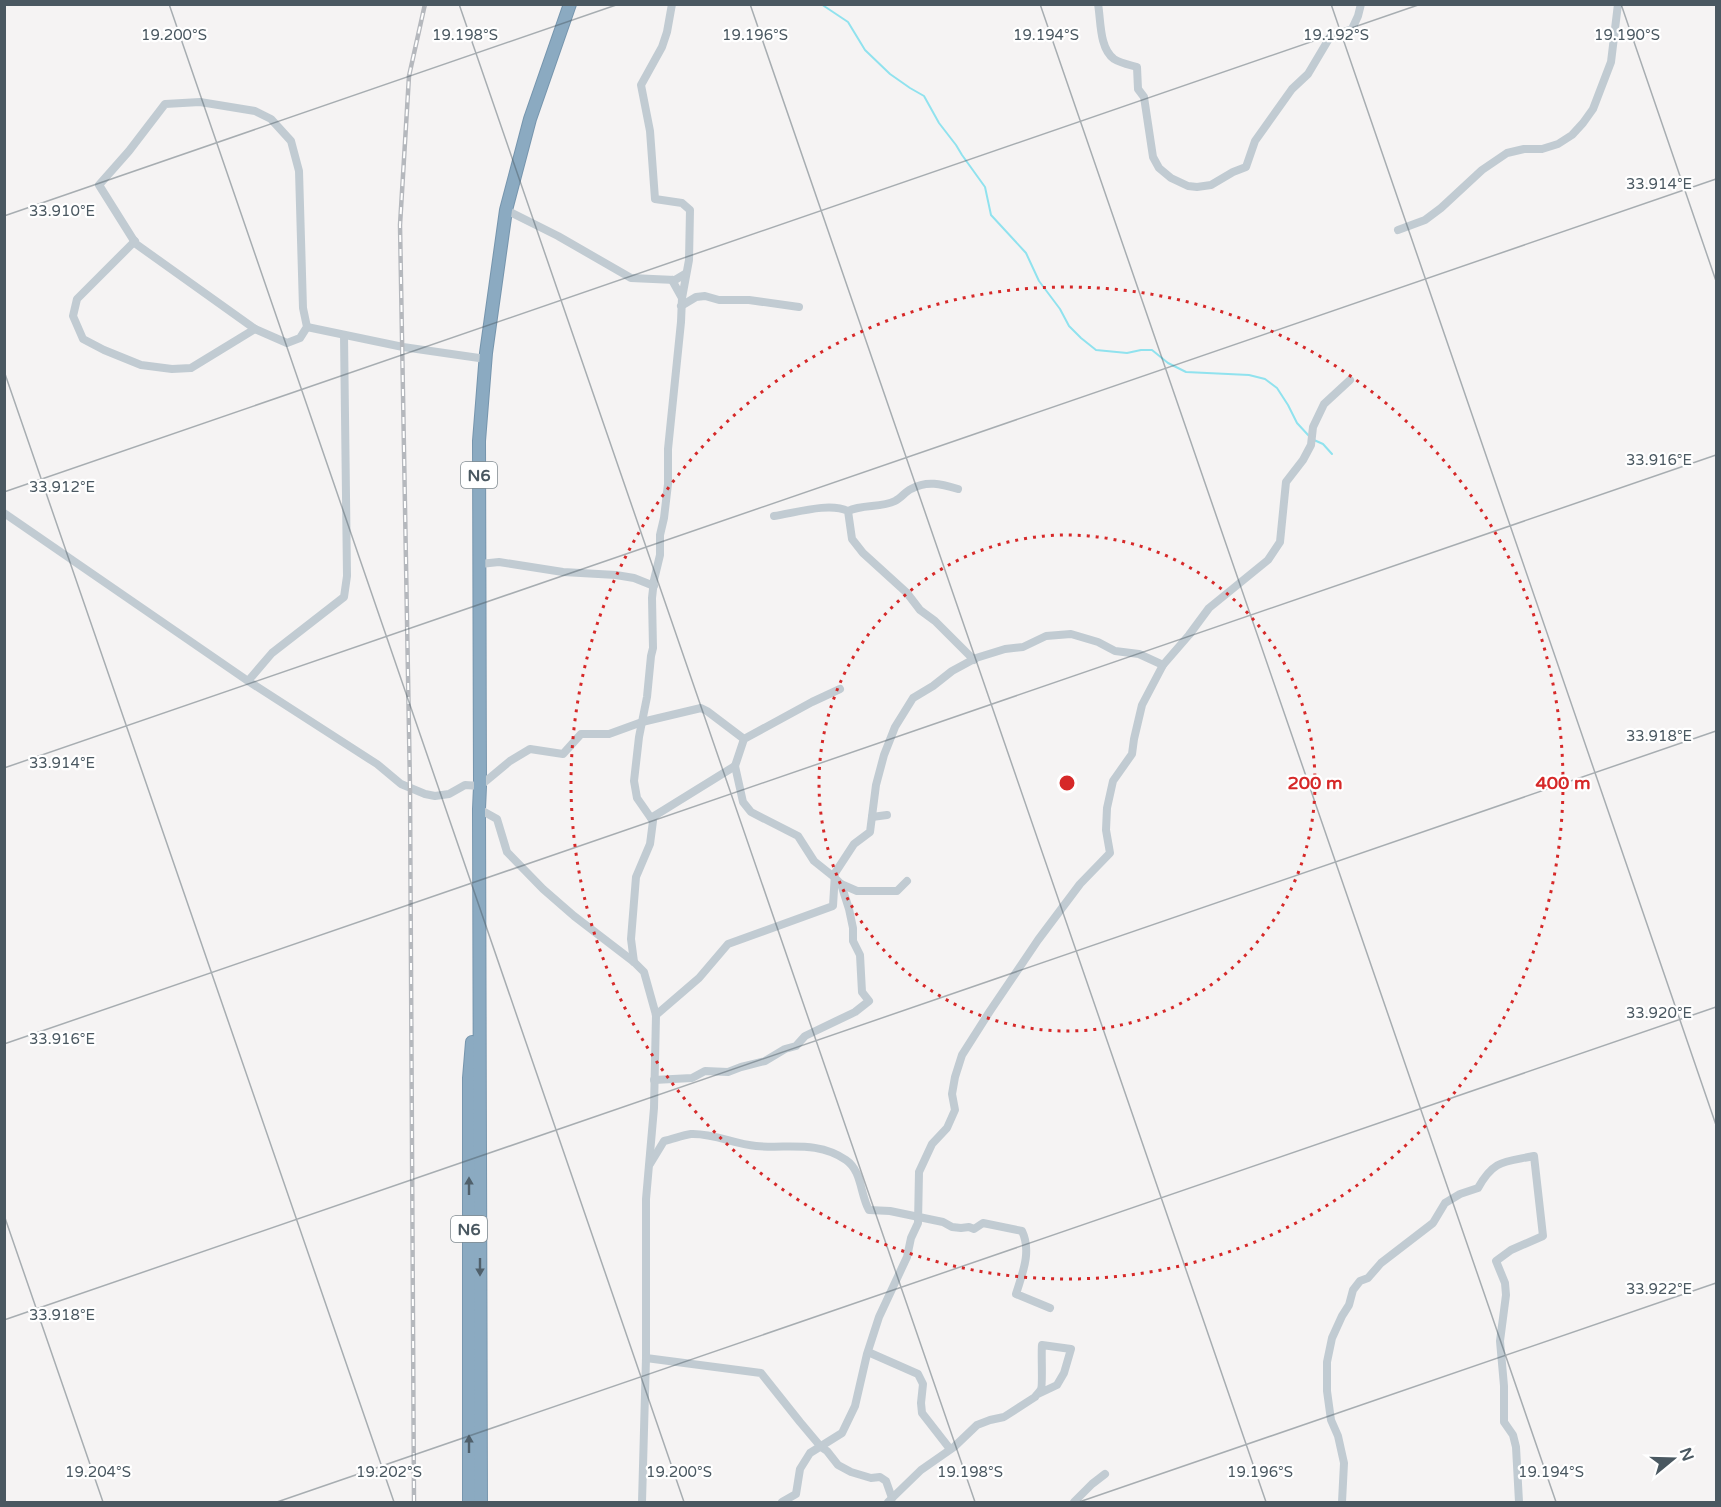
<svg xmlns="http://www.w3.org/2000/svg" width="1721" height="1507" viewBox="0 0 1721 1507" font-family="'Varela Round',sans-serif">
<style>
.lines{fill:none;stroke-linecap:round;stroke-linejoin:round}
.stream{stroke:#90e2ee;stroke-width:2}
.highway-casing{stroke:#7695ad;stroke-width:14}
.minor{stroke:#c1cbd2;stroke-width:8}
.highway{stroke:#8baac1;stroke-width:12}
.rail-casing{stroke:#b5b8bd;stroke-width:4.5}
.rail{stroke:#fff;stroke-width:2;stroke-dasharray:7;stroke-linecap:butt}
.oneway{fill:#50606b}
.ticks{fill:none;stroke:#4a5861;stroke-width:1.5;stroke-opacity:0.45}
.ring{fill:none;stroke:#d62828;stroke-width:3;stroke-dasharray:3 6}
.labels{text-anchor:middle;stroke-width:4.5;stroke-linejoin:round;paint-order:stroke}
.shield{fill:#fff;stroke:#808a90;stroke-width:1.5}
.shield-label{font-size:16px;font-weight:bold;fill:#4a5861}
.ticks-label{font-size:15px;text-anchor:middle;fill:#4a5861;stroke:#fff;stroke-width:4.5;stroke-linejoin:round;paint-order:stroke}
.centre{fill:#d62828;stroke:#fff;stroke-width:3}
.ring-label{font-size:18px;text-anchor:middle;font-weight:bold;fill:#d62828;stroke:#fff;stroke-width:4.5;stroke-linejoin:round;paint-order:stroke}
</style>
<rect width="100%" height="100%" fill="#f5f3f3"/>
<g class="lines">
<g class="stream">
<polyline points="821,4 848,22 865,50 890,74 910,88 924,96 939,123 956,145 962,155 985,187 991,215 1026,253 1039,281 1060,309 1069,326 1081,338 1096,350 1127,353 1141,350 1152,350 1168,363 1186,372 1249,375 1265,379 1277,388 1288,405 1297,423 1309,436"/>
<polyline points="1314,440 1323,444 1332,454"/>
</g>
<defs>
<g id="highway">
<polyline points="469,1502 469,1078 472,1042"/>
<polyline points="481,1502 479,809 480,786 479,441 486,353 506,210 530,119 570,4"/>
</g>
</defs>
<use href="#highway" class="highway-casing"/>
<g class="minor">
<polyline points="672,4 667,32 662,47 641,85 650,131 655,199 682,203 690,210 689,260 682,298"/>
<path d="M 1098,4 C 1101,20 1099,48 1114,59 C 1120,63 1130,65 1137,67 L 1138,89 L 1144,97 L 1153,157 L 1159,168 L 1171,178 L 1188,186 L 1197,187 L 1211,185 L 1233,172 L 1246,167 L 1255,141 L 1292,89 L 1308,74 L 1330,37 L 1352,29 L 1358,16 L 1361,4"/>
<polygon points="200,102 255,111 271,119 291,141 299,171 303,308 307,327 300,338 287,343 255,329 136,244 99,185 129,151 165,104"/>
<polyline points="506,210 558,236 631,278 675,280 685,274"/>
<polyline points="1398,230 1425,220 1441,208 1482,170 1507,153 1524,149 1542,149 1558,144 1572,135 1583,123 1593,109 1611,62 1618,4"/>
<polyline points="135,241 77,299 73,316 83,339 104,350 141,365 172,369 191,368 255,329"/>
<polyline points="681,306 696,297 705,296 719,300 749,300 799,307"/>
<polyline points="307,327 403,347 486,359"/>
<path d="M 848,511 C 863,504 881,508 895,501 C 901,498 905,492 911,489 C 927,480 941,484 958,489"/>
<polyline points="4,513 248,681 377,764 401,784 425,794 435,796 449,794 465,785 480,786 510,761 530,749 563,754 581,734 609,734 642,722 701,708 707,711 744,739"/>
<path d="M 774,516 C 795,513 829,502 848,511 L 852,539 L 863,553 L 907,593 L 920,610 L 935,621 L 974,660"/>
<polyline points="480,564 499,562 563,572 616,575 634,578 654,586"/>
<polyline points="248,681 272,653 344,597 347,576 344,335"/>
<polyline points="479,809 497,819 507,852 543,889 574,916 634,962 644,972 656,1015 654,1108 646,1199 646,1358 642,1502"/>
<polyline points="872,817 887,815"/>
<polyline points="651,818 735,766 744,739 812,702 840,689"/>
<polyline points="841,884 857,891 897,891 907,881"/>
<polyline points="634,962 631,939 636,877 650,844 653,821 637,798 634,781 639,737 647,697 651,656 653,648 652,598 654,580 660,555 660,535 664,518 668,484 668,449 681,322 682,298 672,280"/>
<polyline points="656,1015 699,978 728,944 833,906 835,873 854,844 870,832 876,785 884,755 895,727 913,698 933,686 952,671 976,658 1005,649 1023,647 1046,636 1071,634 1098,642 1115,651 1139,654 1163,665"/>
<polyline points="654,1080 692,1078 705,1071 728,1072 741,1067 765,1061 785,1049 796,1046 805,1036 855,1012 869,1001 862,992 860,955 853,941 853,928 849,909 841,884 834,877 814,861 798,836 751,812 743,802 735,766"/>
<path d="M 650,1164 L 664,1141 C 673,1139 683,1135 691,1134 C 713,1133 734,1144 756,1146 C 787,1149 817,1140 846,1160 C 862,1171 860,1194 869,1210 L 890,1211 L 943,1222 L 952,1227 L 961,1228 L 969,1227 L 974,1229 L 983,1223 L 1022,1231 C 1032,1252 1022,1274 1016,1294 L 1050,1308"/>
<polyline points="868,1352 918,1374 923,1384 921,1403 922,1413 950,1449"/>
<polyline points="646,1358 761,1373 800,1422 821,1447 827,1451 838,1465 851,1472 871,1478 880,1477 886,1481 892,1498"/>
<polyline points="782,1502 796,1494 800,1469 810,1453 842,1433 855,1406 867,1354 879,1317 907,1257 911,1238 918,1223 919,1172 932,1144 947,1128 955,1110 952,1094 955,1077 962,1055 990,1011 1038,940 1080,884 1110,853 1106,830 1107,808 1113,781 1132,754 1134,739 1142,705 1163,665 1189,635 1209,608 1268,560 1280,542 1286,482 1303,460 1311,445 1313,427 1324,404 1350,380"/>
<path d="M 888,1502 L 921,1470 L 954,1447 L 977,1425 L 990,1420 L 1004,1417 L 1035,1397 C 1037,1394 1040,1392 1041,1389 C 1043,1385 1041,1353 1042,1345 L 1071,1349 L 1064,1373 L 1057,1385 L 1038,1394"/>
<polyline points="1074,1502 1092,1484 1105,1474"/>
<path d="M 1342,1502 L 1344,1463 L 1338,1436 L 1331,1420 L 1327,1391 L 1327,1362 L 1332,1338 L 1342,1316 L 1349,1305 L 1353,1290 L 1360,1281 L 1368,1278 L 1381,1263 L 1433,1223 L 1445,1203 L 1460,1194 L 1478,1188 C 1494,1159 1505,1162 1534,1156 L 1543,1236 L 1511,1250 L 1496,1261 L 1505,1283 L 1506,1295 L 1500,1341 L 1504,1386 L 1504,1422 L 1513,1435 L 1516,1447 L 1519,1502"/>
</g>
<use href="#highway" class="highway"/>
<defs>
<polyline id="rail" points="414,1502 410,788 400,225 409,76 425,4"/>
</defs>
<use href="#rail" class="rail-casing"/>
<use href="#rail" class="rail"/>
</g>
<defs><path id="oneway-solid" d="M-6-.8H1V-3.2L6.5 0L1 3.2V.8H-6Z" transform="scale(1.5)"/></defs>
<g class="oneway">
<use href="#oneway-solid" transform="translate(469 1186) rotate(-90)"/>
<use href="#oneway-solid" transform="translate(480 1267) rotate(90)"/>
<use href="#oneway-solid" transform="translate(469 1444) rotate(-90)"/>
</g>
<path class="ticks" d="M 169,4 L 684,1502M 459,4 L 975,1502M 750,4 L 1266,1502M 1040,4 L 1556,1502M 1331,4 L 1716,1125M 1621,4 L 1716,281M 4,216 L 619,4M 4,371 L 394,1502M 4,492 L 1421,4M 4,768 L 1716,179M 4,1044 L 1716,455M 4,1215 L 103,1502M 4,1320 L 1716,731M 277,1502 L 1716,1007M 1079,1502 L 1716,1283"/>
<g class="ring">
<circle cx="1067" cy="783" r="248"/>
<circle cx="1067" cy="783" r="496"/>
</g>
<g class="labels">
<g class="shield">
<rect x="461" y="462" width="36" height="26" rx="4.5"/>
<rect x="451" y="1216" width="36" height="26" rx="4.5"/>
</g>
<g class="shield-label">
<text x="479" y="481">N6</text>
<text x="469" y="1235">N6</text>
</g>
</g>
<g class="ticks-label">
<text x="1336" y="40">19.192°S</text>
<text x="1627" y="40">19.190°S</text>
<text x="174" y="40">19.200°S</text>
<text x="465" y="40">19.198°S</text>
<text x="755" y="40">19.196°S</text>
<text x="1046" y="40">19.194°S</text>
<text x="1659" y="189">33.914°E</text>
<text x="62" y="216">33.910°E</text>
<text x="1659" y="465">33.916°E</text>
<text x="62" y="492">33.912°E</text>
<text x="1659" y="741">33.918°E</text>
<text x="62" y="768">33.914°E</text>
<text x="1659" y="1018">33.920°E</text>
<text x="62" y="1044">33.916°E</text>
<text x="1659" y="1294">33.922°E</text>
<text x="62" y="1320">33.918°E</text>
<text x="98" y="1477">19.204°S</text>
<text x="389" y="1477">19.202°S</text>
<text x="679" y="1477">19.200°S</text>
<text x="970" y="1477">19.198°S</text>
<text x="1260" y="1477">19.196°S</text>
<text x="1551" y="1477">19.194°S</text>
</g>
<circle cx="1067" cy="783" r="9" class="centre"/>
<g class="ring-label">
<text x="1315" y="789">200 m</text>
<text x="1563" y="789">400 m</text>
</g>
<rect width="1721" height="1507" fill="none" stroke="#4a5861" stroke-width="12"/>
<g transform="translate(1673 1459) rotate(71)" stroke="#ffffff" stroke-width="4.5" paint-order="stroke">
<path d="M0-4.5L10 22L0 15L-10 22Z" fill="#4a5861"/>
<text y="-9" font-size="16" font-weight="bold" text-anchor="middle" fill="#4a5861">N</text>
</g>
</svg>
